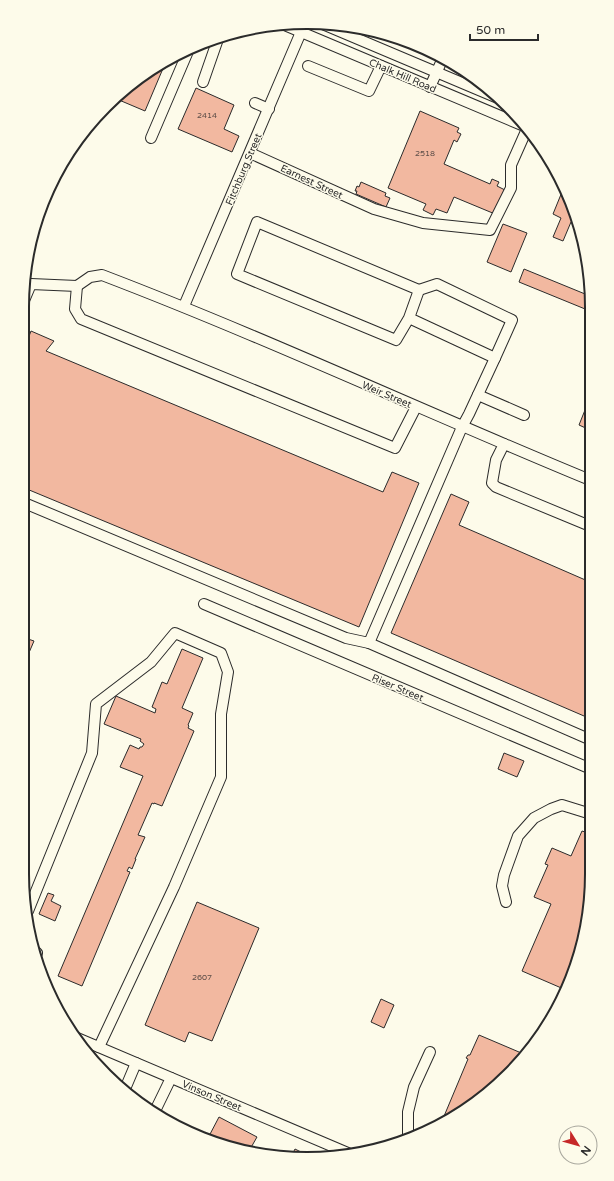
<svg xmlns="http://www.w3.org/2000/svg" width="614" height="1181" viewBox="0 0 614 1181" font-family="'Varela Round',sans-serif">
<style>
.building{fill:#f2b8a0;stroke:#2b2b2b}
.lines{fill:none;stroke-linecap:round;stroke-linejoin:round}
.minor-casing{stroke:#2b2b2b;stroke-width:12}
.minor{stroke:#fdfbea;stroke-width:10}
.labels{text-anchor:middle;stroke-width:3;stroke-linejoin:round;paint-order:stroke}
.number-label{font-size:8px;fill:#5d4e48}
.street-label{font-size:10px;fill:#2b2b2b;stroke:#fdfbea}
.rim{fill:none;stroke:#2b2b2b;stroke-width:2}
</style>
<rect width="100%" height="100%" fill="#fdfbea"/>
<g class="building">
<polygon points="167,59 145,111 119,100 124,89"/>
<polygon points="196,88 234,105 224,129 239,136 232,152 178,129"/>
<polygon points="420,111 459,128 457,132 461,134 457,142 454,140 444,164 490,184 492,179 499,182 497,186 505,190 495,214 454,197 447,213 436,209 433,215 423,210 426,204 388,188"/>
<polygon points="361,182 386,193 385,196 390,198 386,207 356,194 357,191 355,191 357,186 359,187"/>
<polygon points="564,187 570,198 578,225 571,222 563,241 553,237 561,218 553,214"/>
<polygon points="503,224 527,233 511,272 487,262"/>
<polygon points="524,269 590,296 590,311 519,282"/>
<polygon points="31,331 54,341 46,351 383,492 392,472 419,483 359,627 22,487 23,352"/>
<polygon points="587,405 590,407 590,430 579,425"/>
<polygon points="451,494 469,502 459,525 590,582 591,719 391,633"/>
<polygon points="22,637 34,641 22,669"/>
<polygon points="182,649 203,658 182,708 193,713 188,725 189,726 188,728 194,731 162,806 154,803 154,804 152,803 138,835 145,837 135,859 136,859 132,869 129,867 127,871 130,872 82,986 58,976 143,776 120,767 130,745 139,749 140,747 142,747 144,744 140,741 141,739 104,724 116,696 155,713 156,709 152,707 162,682 167,684"/>
<polygon points="504,753 524,761 517,777 498,769"/>
<polygon points="582,831 591,834 591,892 582,948 566,990 522,971 551,904 534,897 548,865 545,864 552,848 571,856"/>
<polygon points="48,893 54,895 51,901 61,906 55,921 39,914"/>
<polygon points="197,902 259,928 212,1041 189,1032 185,1042 145,1025"/>
<polygon points="381,999 394,1005 384,1028 371,1022"/>
<polygon points="479,1035 526,1055 495,1088 442,1121 468,1059 466,1058 468,1055 470,1055"/>
<polygon points="219,1117 257,1137 249,1151 233,1149 208,1138"/>
<polygon points="295,1149 311,1157 292,1155"/>
</g>
<g class="lines">
<defs>
<g id="minor">
<polyline points="320,23 500,99"/>
<polyline points="282,24 524,126"/>
<polyline points="308,66 369,91 381,66"/>
<polyline points="203,82 219,36"/>
<polyline points="430,87 443,58"/>
<polyline points="255,103 269,109"/>
<polyline points="151,138 189,49"/>
<polyline points="250,153 374,209 423,223 490,230 511,188 511,165 527,129"/>
<polyline points="77,286 75,309 81,319 395,448 416,407"/>
<polyline points="419,290 437,284 512,320 495,358"/>
<path d="M 23,303 L 31,284 L 77,286 L 90,277 L 102,275 C 267,338 427,413 590,480"/>
<polyline points="184,306 301,32"/>
<polyline points="478,395 524,415"/>
<polyline points="504,444 496,460 492,483 496,487 590,526"/>
<polyline points="22,502 346,638 369,643 462,427 469,414 495,358 409,318 396,340 237,274 257,222 419,290 409,318"/>
<polyline points="204,604 591,769"/>
<polyline points="369,643 591,740"/>
<polyline points="506,902 502,886 504,875 518,836 534,818 551,809 562,805 591,814"/>
<polyline points="28,911 92,753 96,704 151,662 175,633 221,653 228,672 221,714 221,777 174,887 99,1047"/>
<polyline points="35,951 37,953 36,956"/>
<polyline points="75,1037 348,1153"/>
<polyline points="125,1089 136,1063"/>
<polyline points="154,1113 171,1078"/>
<polyline points="408,1139 408,1112 414,1087 430,1052"/>
</g>
</defs>
<use href="#minor" class="minor-casing"/>
<use href="#minor" class="minor"/>
</g>
<g class="labels">
<g class="number-label">
<text x="207" y="118">2414</text>
<text x="425" y="156">2518</text>
<text x="202" y="980">2607</text>
</g>
<g class="street-label">
<text transform="translate(403 75) rotate(23)" y="4">Chalk Hill Road</text>
<text transform="translate(243 169) rotate(-67)" y="4">Fitchburg Street</text>
<text transform="translate(312 181) rotate(25)" y="4">Earnest Street</text>
<text transform="translate(387 394) rotate(23)" y="4">Weir Street</text>
<text transform="translate(398 687) rotate(23)" y="4">Riser Street</text>
<text transform="translate(212 1095) rotate(23)" y="4">Vinson Street</text>
</g>
</g>
<path d="M0 0H614V1181H0ZM307 29H307A278 278 0 0 1 585 307V874A278 278 0 0 1 307 1152H307A278 278 0 0 1 29 874V307A278 278 0 0 1 307 29Z" fill="#fdfbea" fill-rule="evenodd"/>
<path class="rim" d="M307 29H307A278 278 0 0 1 585 307V874A278 278 0 0 1 307 1152H307A278 278 0 0 1 29 874V307A278 278 0 0 1 307 29Z"/>
<g transform="translate(578 1145) rotate(127)"><circle r="19" fill="#fdfbea" stroke="#a9a89e"/>
<path d="M0-3L7 15L0 10L-7 15Z" fill="#c62828"/>
<text y="-6" font-size="11" font-weight="bold" text-anchor="middle" fill="#2b2b2b">N</text>
</g>
<path d="M470 34v6h68v-6" fill="none" stroke="#2b2b2b" stroke-width="2"/>
<text x="476" y="34" font-size="12" fill="#2b2b2b" stroke="#fdfbea" stroke-width="3" paint-order="stroke">50 m</text>
</svg>
